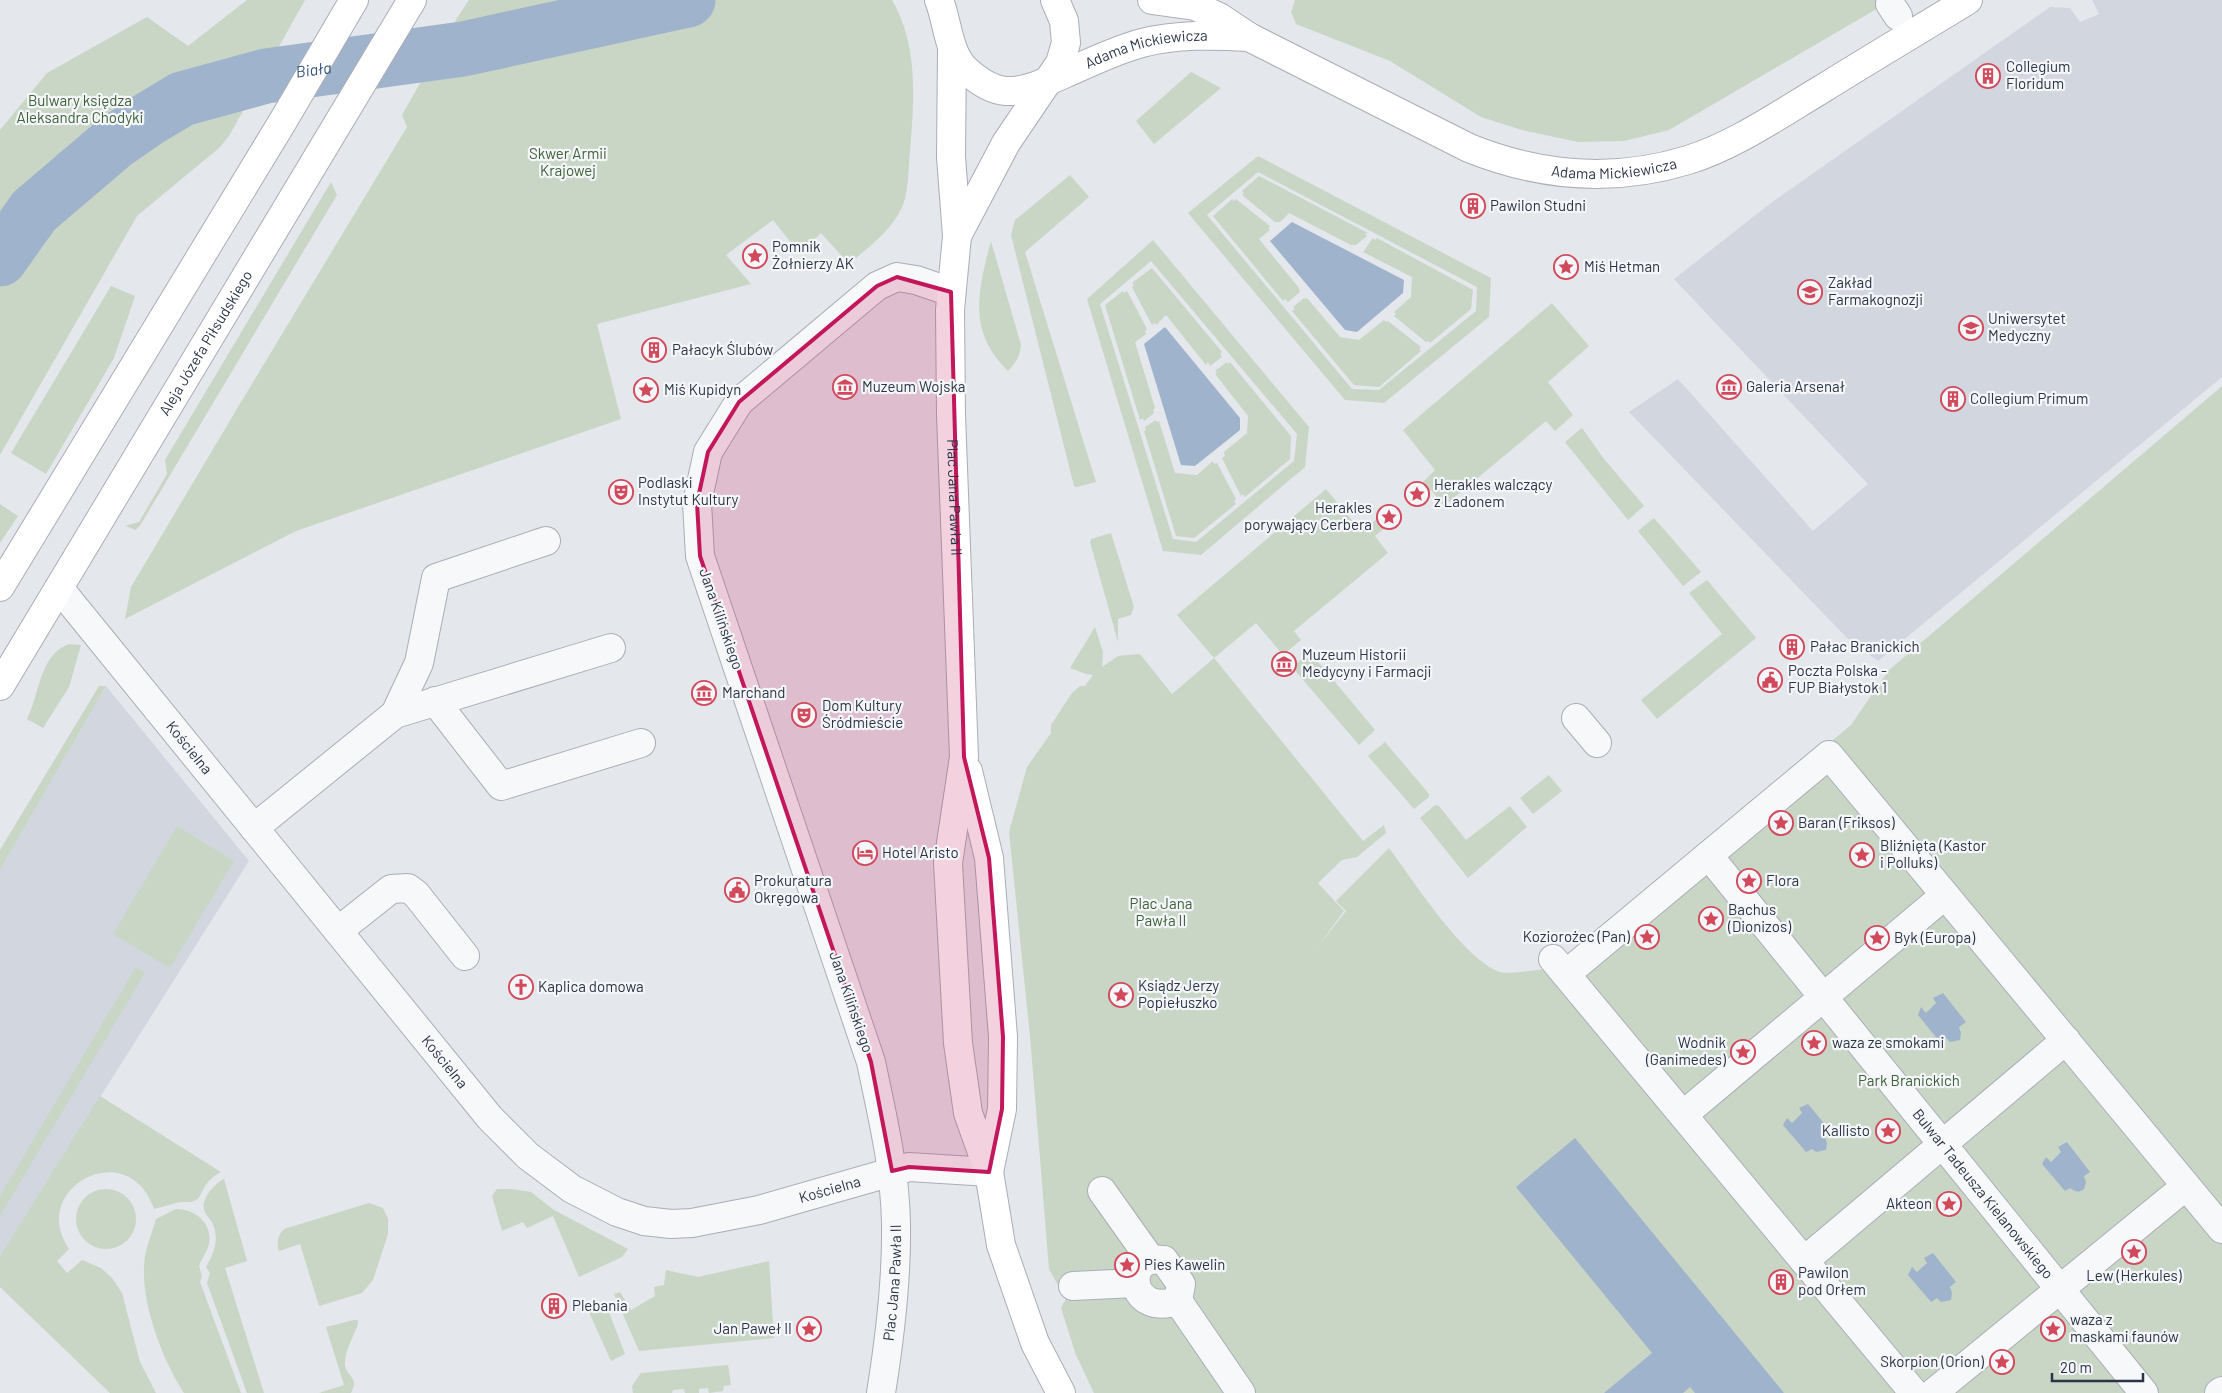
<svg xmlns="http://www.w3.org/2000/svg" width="2222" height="1393" viewBox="0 0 2222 1393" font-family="Barlow,sans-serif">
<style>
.built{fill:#d2d6de}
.green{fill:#c9d6c5;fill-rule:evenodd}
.water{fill:#9fb4cc}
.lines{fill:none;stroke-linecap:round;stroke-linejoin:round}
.river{stroke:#9fb4cc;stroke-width:55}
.street-casing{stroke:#a9aeb7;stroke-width:30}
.secondary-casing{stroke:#a9aeb7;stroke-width:30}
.street{stroke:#f7f8fa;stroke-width:28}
.secondary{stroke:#fff;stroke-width:28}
.marked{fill:#c2185b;fill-opacity:0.2;stroke:#c2185b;stroke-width:4;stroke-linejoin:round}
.labels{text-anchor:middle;stroke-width:4.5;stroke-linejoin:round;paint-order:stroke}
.street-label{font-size:15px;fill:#2b3445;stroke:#f4f6f9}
.poi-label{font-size:15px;fill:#2b3445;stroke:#f4f6f9;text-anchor:start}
.park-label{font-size:15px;fill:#3f6138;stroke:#f4f6f9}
.water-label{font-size:16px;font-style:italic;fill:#34527a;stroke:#f4f6f9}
</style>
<rect width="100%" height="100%" fill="#e4e7ec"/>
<g class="built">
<polygon points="2092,0 2222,0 2222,377 1878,661 1847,638 1629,412 1678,379 1813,531 1868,484 1674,279 1771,203 2050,7 2070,8 2080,22 2099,14"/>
<polygon points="106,686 249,861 0,1256 0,870"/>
</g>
<g class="green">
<polygon points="247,0 305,0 229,136 219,148 137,216 0,455 0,130 47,73 147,17 188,46"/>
<path d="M 469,0 L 892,0 C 919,47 914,100 910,152 C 908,168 909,186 904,202 C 895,228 870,246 849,264 L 821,233 L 800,254 L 773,220 L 726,255 L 751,284 L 597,324 L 621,419 L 296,531 L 125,619 L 131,587 L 241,402 L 407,127 L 402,115 L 457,18 Z"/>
<polygon points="1295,0 1892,0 1669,130 1624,141 1578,142 1522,130 1481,117 1390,61 1296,24 1291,12"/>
<polygon points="1191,72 1221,88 1154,144 1136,121"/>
<path d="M 1258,156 L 1491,278 L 1489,317 L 1384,403 L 1345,400 L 1188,213 ZM 1258,172 L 1477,287 L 1476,311 L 1379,390 L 1352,389 L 1207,215 Z"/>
<polygon points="1070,175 1089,197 1025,252 1096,482 1077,487 1074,486 1011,235 1015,220"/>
<polygon points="1259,176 1368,233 1365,234 1367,236 1356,245 1351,245 1289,213 1280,222 1275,222 1242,195 1244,193 1242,191"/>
<polygon points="331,182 337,195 141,524 136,530 125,526 139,522 167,474 165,460"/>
<polygon points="1232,199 1234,201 1236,199 1270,226 1268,229 1270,230 1259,239 1299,288 1300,292 1288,302 1285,299 1283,301 1213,216"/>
<polygon points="1373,238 1375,240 1377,238 1473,290 1471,309 1430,343 1428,341 1426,342 1394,316 1396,314 1394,312 1411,297 1412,277 1363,252"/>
<path d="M 1153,240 L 1309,427 L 1305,467 L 1201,555 L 1163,551 L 1087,299 ZM 1151,261 L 1297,434 L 1294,461 L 1196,542 L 1173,539 L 1100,304 Z"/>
<path d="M 991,241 L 1021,345 C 1020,357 1016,362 1008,371 C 967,332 978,290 991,241 Z"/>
<polygon points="1152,268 1222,352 1220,354 1222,357 1210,366 1208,362 1206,365 1166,315 1156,325 1155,323 1152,325 1132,287 1134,285 1132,283"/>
<polygon points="111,286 135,296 114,358 46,474 11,453"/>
<polygon points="1123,291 1124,293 1127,291 1147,329 1145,331 1146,334 1135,342 1155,408 1153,410 1154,413 1144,421 1143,418 1140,420 1105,305"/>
<polygon points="1304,298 1305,299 1307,298 1340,337 1359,340 1384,320 1386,322 1388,321 1421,347 1419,349 1421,351 1379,387 1354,385 1292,311 1295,309 1293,307"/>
<polygon points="1552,303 1589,346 1548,382 1573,415 1555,431 1546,421 1444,506 1431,490 1420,499 1415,490 1435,470 1403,430"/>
<polygon points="1227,362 1228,364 1230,362 1291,436 1290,459 1245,497 1243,494 1241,496 1222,458 1225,456 1224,452 1247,433 1248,416 1215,374 1217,373 1215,371"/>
<path d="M 2222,386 L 2222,1393 L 1094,1393 L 1076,1355 L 1061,1308 L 1073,1286 L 1059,1287 L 1049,1269 L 1030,1036 L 1009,832 L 1027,767 L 1051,733 L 1051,725 L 1072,693 L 1080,686 L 1085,686 L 1093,675 L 1086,674 L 1070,668 L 1095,627 L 1103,652 L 1102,667 L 1118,656 L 1140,654 L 1172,694 L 1214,658 L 1177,615 L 1326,489 L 1361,531 L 1385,513 L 1392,522 L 1375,536 L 1388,553 L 1294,631 L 1301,640 L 1283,655 L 1256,623 L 1214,658 L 1363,841 L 1384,825 L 1386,833 L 1357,857 L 1342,860 L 1318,883 L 1344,911 L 1316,949 L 1346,911 L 1336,901 L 1389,848 C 1413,880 1464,960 1500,972 C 1509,975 1549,968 1561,967 L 1851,725 L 1889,670 Z"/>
<polygon points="1156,420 1156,422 1159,421 1175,473 1197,475 1213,461 1214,464 1217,463 1236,499 1234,502 1236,504 1194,538 1176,536 1144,431 1146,430 1145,427"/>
<polygon points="1582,428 1604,459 1644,506 1628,520 1565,442"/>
<polygon points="0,504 18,516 0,543"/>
<polygon points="1654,518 1701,572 1683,586 1638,531"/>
<polygon points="1111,533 1134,607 1131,615 1118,619 1118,642 1090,542 1091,539"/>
<polygon points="1707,580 1756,638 1657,719 1641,700 1722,634 1689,593"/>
<path d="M 69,644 L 81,645 L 69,687 L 43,728 L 27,719 C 40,694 39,655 69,644 Z"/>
<polygon points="1310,652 1375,730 1359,745 1292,667"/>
<polygon points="99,686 106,686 0,870 0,850"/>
<polygon points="1385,742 1429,794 1429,797 1414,809 1368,756"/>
<polygon points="1549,775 1562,791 1533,814 1520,798"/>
<polygon points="1435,805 1439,806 1466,840 1510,806 1527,827 1468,878 1420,818"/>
<polygon points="177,826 234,861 170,968 113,934"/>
<polygon points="136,967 145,973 0,1216 0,1196"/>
<path d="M 100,1096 L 221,1172 C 207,1179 205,1187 198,1199 L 191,1202 L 180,1202 L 154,1209 C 128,1133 27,1189 69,1249 L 57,1261 L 67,1273 L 82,1260 L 101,1268 L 113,1279 L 122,1293 L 140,1362 L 156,1393 L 110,1393 L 0,1287 L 0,1256 Z"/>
<path d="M 224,1179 L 247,1261 L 225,1268 L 264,1393 L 247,1393 L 207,1283 L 210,1273 L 206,1267 C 214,1253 220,1238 212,1222 C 209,1218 205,1214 204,1209 C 201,1199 215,1183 224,1179 Z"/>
<polygon points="497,1189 512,1189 531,1192 554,1210 628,1249 622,1257 579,1277 553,1216 527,1228 523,1222 502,1231 492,1196"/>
<circle cx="106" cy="1219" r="30"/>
<path d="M 369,1203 L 383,1208 L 388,1219 L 388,1234 L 373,1280 L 362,1293 L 319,1306 L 300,1244 L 279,1251 C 276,1242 278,1235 284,1229 Z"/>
<path d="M 176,1209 C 195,1209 213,1223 209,1244 C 207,1251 202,1259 199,1266 L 202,1276 L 200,1282 L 241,1393 L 184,1393 C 163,1361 142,1306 144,1267 C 144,1251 152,1234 156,1219 Z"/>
<polygon points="769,1261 774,1338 639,1351 614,1294 620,1292 631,1310 655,1296 654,1287 664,1285 666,1270 698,1277"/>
<polygon points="605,1302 625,1354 611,1361 588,1310"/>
<path d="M 354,1320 L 358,1320 L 358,1324 C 354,1335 346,1349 345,1361 C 343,1377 361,1375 351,1393 L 319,1393 L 344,1385 L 326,1327 Z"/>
<polygon points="728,1365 731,1385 724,1386 723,1391 709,1393 708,1388 699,1389 699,1393 685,1393 684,1389 673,1390 672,1393 633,1393 632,1386 641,1373"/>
</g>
<g class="water">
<polygon points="1292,222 1404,280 1403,293 1357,332 1345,330 1270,241"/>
<polygon points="1165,327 1240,418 1240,430 1195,466 1181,465 1144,344"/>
<polygon points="1943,993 1966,1022 1959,1027 1961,1033 1960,1040 1950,1042 1946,1038 1940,1042 1918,1015 1921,1007 1926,1013 1936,1003 1933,998"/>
<polygon points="1808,1104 1831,1132 1825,1137 1827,1143 1826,1150 1816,1152 1812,1149 1806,1152 1783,1125 1787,1118 1792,1123 1802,1113 1799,1108"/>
<polygon points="1575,1138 1784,1393 1695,1393 1690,1387 1683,1393 1604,1393 1652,1353 1516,1187"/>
<path d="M 2067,1142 L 2090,1172 L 2084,1176 L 2086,1182 L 2084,1189 C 2079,1193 2075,1192 2070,1188 L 2065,1191 L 2042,1164 L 2046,1157 L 2051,1162 L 2061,1152 L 2058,1147 Z"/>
<polygon points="1933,1253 1956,1282 1950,1287 1952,1293 1951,1300 1941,1302 1937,1298 1931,1302 1908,1275 1912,1267 1917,1272 1927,1263 1924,1258"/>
</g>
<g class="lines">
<path class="river" id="s1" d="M 0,259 L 34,211 L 115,142 L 147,120 L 182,99 L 266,76 L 463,49 L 688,0"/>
<defs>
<g id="street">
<polyline points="1890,4 1898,16"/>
<path id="s2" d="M 59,588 L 490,1118 L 528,1156 L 572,1189 L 617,1212 L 644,1221 L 671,1224 L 692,1223 L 759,1210 L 909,1167 L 989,1172"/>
<polyline points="435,701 501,786 641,743"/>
<polyline points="395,714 419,663 436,578 546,541"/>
<polyline points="1576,718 1597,743"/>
<polyline points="254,828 395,714 611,648"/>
<path id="s3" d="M 1709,856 L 2144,1393"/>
<polyline points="338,931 391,889 408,888 416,894 465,956"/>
<polyline points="1553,959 1914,1393"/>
<polyline points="1566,974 1829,755 2222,1229"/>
<polyline points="1683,1115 1945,895"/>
<polyline points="1102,1191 1151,1260"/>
<polyline points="1804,1261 2066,1040"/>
<polyline points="1073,1286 1135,1283"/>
<path d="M 1178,1301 C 1131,1316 1125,1265 1151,1260 C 1155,1259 1160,1260 1164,1260 L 1181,1284 L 1178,1301 L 1241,1393"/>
<path id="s4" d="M 881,1393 C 890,1337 897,1280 896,1223 C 895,1168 882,1115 871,1062 L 700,556 L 697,503 L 708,452 L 739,402 L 877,286 L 897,277 L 916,280 L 951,292"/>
<polyline points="1933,1393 2186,1186"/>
<polyline points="2219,1393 2222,1391"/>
</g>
<g id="secondary">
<path id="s5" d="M 939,0 C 948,23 948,53 966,70 C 977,80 991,90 1006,91 C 1027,92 1045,82 1064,74 C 1090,63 1115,50 1142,43 C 1176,34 1214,35 1249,37"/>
<path id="s6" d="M 1152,0 L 1195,6 L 1219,17 L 1249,37 L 1469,148 C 1541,177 1613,183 1688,160 C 1734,146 1780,114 1822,89 C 1870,59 1919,30 1968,0"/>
<path id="s7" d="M 952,50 L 951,157 L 957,236 L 950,310 L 951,415 L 964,757 L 948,863 L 958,1043 L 968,1113 L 989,1172 L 1001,1245 L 1035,1343 L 1061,1393"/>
<polyline points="957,236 1006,143 1060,63 1066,43 1064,21 1055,0"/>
<polyline points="0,587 283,121 354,0"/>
<path id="s8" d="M 0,686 L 412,0"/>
<polyline points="968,771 989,858 1003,1037 1002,1109 989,1172"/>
</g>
</defs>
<use href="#street" class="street-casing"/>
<use href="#secondary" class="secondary-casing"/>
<use href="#street" class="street"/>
<use href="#secondary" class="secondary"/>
</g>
<path class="marked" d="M 897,277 L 951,292 L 964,757 L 989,858 L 1003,1037 L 1002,1109 L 989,1172 L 909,1167 L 892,1171 L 871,1062 L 700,556 L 697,503 L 708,452 L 739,402 L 877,286 Z"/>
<defs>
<symbol id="building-ring" viewBox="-11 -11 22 22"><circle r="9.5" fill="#f4f6f9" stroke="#d1495b" stroke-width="1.5"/><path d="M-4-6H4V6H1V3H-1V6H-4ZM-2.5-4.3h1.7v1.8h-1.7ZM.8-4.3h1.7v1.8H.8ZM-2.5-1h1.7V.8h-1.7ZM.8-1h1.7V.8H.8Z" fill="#d1495b"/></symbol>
<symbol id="sight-ring" viewBox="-11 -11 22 22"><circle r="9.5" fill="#f4f6f9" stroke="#d1495b" stroke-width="1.5"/><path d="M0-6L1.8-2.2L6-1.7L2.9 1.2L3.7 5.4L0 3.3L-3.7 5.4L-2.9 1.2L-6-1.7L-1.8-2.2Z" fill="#d1495b"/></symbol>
<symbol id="university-ring" viewBox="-11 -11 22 22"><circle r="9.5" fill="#f4f6f9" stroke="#d1495b" stroke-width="1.5"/><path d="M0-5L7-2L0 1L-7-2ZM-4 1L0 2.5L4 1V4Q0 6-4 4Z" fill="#d1495b"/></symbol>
<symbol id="museum-ring" viewBox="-11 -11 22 22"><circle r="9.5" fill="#f4f6f9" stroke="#d1495b" stroke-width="1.5"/><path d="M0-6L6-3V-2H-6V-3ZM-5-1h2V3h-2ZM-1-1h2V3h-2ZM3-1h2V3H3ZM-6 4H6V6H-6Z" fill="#d1495b"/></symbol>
<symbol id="theatre-ring" viewBox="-11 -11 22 22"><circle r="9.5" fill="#f4f6f9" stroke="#d1495b" stroke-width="1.5"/><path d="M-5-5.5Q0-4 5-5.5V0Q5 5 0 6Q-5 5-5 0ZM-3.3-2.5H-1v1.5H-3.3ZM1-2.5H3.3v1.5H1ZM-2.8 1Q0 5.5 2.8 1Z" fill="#d1495b"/></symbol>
<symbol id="civic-ring" viewBox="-11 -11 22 22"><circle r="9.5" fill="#f4f6f9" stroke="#d1495b" stroke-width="1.5"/><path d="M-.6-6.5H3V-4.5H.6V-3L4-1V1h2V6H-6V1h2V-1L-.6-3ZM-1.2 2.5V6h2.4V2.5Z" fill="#d1495b"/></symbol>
<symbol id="hotel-ring" viewBox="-11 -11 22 22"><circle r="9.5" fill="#f4f6f9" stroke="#d1495b" stroke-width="1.5"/><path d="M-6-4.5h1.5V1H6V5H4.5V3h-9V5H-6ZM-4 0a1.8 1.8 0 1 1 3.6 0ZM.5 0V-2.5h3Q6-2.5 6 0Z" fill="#d1495b"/></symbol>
<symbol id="church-ring" viewBox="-11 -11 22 22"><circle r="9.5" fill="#f4f6f9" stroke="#d1495b" stroke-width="1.5"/><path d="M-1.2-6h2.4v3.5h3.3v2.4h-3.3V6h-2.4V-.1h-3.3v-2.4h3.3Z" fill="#d1495b"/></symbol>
</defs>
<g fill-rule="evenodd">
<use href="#building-ring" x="1974" y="62" width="28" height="28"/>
<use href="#building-ring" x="1459" y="192" width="28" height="28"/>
<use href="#sight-ring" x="741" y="242" width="28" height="28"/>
<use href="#sight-ring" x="1552" y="253" width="28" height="28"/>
<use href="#university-ring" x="1796" y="278" width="28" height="28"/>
<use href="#university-ring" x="1957" y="314" width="28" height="28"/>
<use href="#building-ring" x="640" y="336" width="28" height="28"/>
<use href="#museum-ring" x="831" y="373" width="28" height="28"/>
<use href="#museum-ring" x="1715" y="373" width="28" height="28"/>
<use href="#sight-ring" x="632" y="376" width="28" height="28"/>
<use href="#building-ring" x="1939" y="385" width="28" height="28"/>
<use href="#theatre-ring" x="607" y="478" width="28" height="28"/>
<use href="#sight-ring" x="1403" y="480" width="28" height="28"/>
<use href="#sight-ring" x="1375" y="503" width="28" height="28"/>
<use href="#building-ring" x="1778" y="633" width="28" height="28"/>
<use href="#museum-ring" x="1270" y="650" width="28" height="28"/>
<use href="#civic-ring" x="1756" y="666" width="28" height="28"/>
<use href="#museum-ring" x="690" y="679" width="28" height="28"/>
<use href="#theatre-ring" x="790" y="701" width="28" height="28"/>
<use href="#sight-ring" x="1767" y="809" width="28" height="28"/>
<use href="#hotel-ring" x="851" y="839" width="28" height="28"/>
<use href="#sight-ring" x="1848" y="841" width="28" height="28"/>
<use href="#sight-ring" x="1735" y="867" width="28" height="28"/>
<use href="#civic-ring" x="723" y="876" width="28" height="28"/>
<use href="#sight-ring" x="1697" y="905" width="28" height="28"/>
<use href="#sight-ring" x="1633" y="923" width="28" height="28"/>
<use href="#sight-ring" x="1863" y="924" width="28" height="28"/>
<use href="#church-ring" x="507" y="973" width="28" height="28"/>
<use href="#sight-ring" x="1107" y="981" width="28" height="28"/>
<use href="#sight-ring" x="1800" y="1029" width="28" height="28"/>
<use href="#sight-ring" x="1729" y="1038" width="28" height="28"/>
<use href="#sight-ring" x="1874" y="1117" width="28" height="28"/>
<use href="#sight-ring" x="1935" y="1190" width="28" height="28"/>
<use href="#sight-ring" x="2120" y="1238" width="28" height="28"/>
<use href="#sight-ring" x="1113" y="1251" width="28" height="28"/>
<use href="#building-ring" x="1767" y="1268" width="28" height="28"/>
<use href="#building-ring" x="540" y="1292" width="28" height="28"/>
<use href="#sight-ring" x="795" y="1315" width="28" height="28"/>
<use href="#sight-ring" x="2039" y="1315" width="28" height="28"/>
<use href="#sight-ring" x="1988" y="1348" width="28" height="28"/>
</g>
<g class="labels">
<g class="street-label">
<text dy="5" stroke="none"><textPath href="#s5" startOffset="270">Adama Mickiewicza</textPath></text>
<text dy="5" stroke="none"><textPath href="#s6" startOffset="501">Adama Mickiewicza</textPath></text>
<text dy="5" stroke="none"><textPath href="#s8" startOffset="400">Aleja Józefa Piłsudskiego</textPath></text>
<text dy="5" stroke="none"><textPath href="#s7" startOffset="448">Plac Jana Pawła II</textPath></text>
<text transform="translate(721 619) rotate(71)" y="5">Jana Kilińskiego</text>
<text dy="5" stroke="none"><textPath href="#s2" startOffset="206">Kościelna</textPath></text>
<text transform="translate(851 1002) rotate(71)" y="5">Jana Kilińskiego</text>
<text dy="5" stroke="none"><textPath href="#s2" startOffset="611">Kościelna</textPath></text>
<text dy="5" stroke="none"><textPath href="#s2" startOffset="1061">Kościelna</textPath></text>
<text dy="5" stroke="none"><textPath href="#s3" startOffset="435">Bulwar Tadeusza Kielanowskiego</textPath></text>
<text dy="5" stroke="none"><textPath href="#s4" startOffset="111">Plac Jana Pawła II</textPath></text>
</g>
<g class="poi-label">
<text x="2006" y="72">Collegium<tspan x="2006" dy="17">Floridum</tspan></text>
<text x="1490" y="211">Pawilon Studni</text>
<text x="772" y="252">Pomnik<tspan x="772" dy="17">Żołnierzy AK</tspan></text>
<text x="1584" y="272">Miś Hetman</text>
<text x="1828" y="288">Zakład<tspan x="1828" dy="17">Farmakognozji</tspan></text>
<text x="1988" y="324">Uniwersytet<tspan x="1988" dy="17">Medyczny</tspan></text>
<text x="672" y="355">Pałacyk Ślubów</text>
<text x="862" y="392">Muzeum Wojska</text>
<text x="1746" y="392">Galeria Arsenał</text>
<text x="664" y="395">Miś Kupidyn</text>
<text x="1970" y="404">Collegium Primum</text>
<text x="638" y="488">Podlaski<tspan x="638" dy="17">Instytut Kultury</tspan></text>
<text x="1434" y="490">Herakles walczący<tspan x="1434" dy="17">z Ladonem</tspan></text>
<text x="1372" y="513" text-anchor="end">Herakles<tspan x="1372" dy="17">porywający Cerbera</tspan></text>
<text x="1810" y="652">Pałac Branickich</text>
<text x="1302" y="660">Muzeum Historii<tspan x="1302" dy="17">Medycyny i Farmacji</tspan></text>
<text x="1788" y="676">Poczta Polska -<tspan x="1788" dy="17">FUP Białystok 1</tspan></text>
<text x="722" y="698">Marchand</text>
<text x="822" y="711">Dom Kultury<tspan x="822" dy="17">Śródmieście</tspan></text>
<text x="1798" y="828">Baran (Friksos)</text>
<text x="1880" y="851">Bliźnięta (Kastor<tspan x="1880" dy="17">i Polluks)</tspan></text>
<text x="882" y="858">Hotel Aristo</text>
<text x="754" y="886">Prokuratura<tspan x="754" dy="17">Okręgowa</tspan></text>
<text x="1766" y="886">Flora</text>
<text x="1728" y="915">Bachus<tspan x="1728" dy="17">(Dionizos)</tspan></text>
<text x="1630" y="942" text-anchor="end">Koziorożec (Pan)</text>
<text x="1894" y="943">Byk (Europa)</text>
<text x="1138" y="991">Ksiądz Jerzy<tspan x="1138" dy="17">Popiełuszko</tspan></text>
<text x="538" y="992">Kaplica domowa</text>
<text x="1726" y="1048" text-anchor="end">Wodnik<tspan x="1726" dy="17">(Ganimedes)</tspan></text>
<text x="1832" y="1048">waza ze smokami</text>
<text x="1870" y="1136" text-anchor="end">Kallisto</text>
<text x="1932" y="1209" text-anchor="end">Akteon</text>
<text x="1144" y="1270">Pies Kawelin</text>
<text x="1798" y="1278">Pawilon<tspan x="1798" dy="17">pod Orłem</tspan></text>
<text x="2134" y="1281" text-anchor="middle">Lew (Herkules)</text>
<text x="572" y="1311">Plebania</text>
<text x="2070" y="1325">waza z<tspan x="2070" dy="17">maskami faunów</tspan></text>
<text x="792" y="1334" text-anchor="end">Jan Paweł II</text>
<text x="1984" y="1367" text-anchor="end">Skorpion (Orion)</text>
</g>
<g class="park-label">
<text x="80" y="106">Bulwary księdza<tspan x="80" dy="17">Aleksandra Chodyki</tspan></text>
<text x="568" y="159">Skwer Armii<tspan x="568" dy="17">Krajowej</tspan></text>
<text x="1161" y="909">Plac Jana<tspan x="1161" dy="17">Pawła II</tspan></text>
<text x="1909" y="1086">Park Branickich</text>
</g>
<g class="water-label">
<text dy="6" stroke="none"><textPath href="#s1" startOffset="380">Biała</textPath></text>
</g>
</g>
<path d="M2052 1373v8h91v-8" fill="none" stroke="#2b3445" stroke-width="2.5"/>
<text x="2060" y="1373" font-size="15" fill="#2b3445" stroke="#f4f6f9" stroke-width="4" paint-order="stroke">20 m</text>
</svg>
